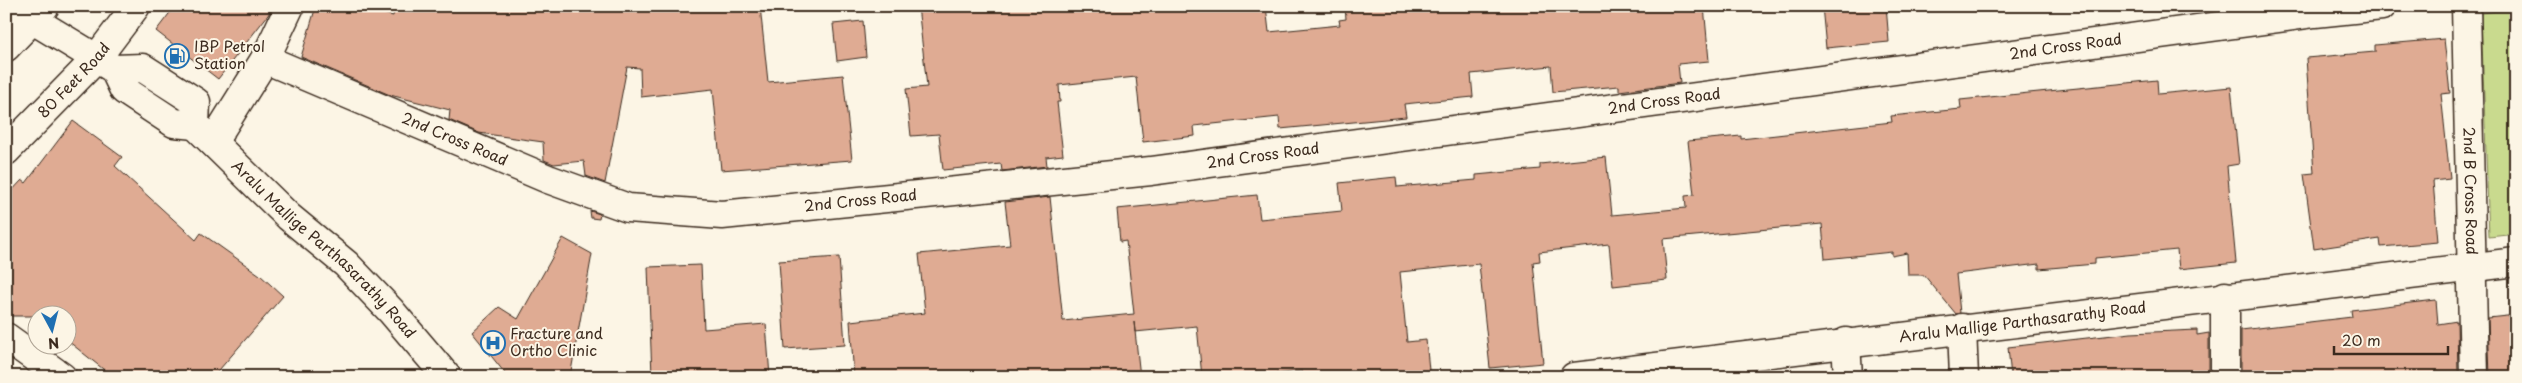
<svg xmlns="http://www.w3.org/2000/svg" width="2522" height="383" viewBox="0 0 2522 383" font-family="'Playpen Sans',sans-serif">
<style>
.green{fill:#c9da8e;stroke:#828256}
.building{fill:#dfab93;stroke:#3b2a1e}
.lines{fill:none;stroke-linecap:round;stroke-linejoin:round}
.street-casing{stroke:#3b2a1e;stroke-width:31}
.secondary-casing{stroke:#3b2a1e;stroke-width:31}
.street{stroke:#fcf5e5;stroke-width:28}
.secondary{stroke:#fcf5e5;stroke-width:28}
.labels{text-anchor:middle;stroke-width:4;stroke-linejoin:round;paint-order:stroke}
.poi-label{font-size:15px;fill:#3b2a1e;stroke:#fcf5e5;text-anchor:start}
.street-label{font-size:15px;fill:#3b2a1e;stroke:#fcf5e5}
</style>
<rect width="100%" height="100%" fill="#fcf5e5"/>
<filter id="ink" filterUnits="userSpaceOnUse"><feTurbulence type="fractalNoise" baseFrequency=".02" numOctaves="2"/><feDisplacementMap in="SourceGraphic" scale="10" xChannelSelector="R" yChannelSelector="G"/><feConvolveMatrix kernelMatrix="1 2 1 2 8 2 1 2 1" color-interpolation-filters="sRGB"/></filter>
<g filter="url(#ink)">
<polygon class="green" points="2516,9 2516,234 2489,237 2481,13"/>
<g class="building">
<polygon points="175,6 273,6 268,15 218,79 156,31"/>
<polygon points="316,6 358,6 393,16 395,6 760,6 768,82 843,75 852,160 721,170 713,89 641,97 640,68 627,67 605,183 586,176 584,161 554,164 544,160 543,142 479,133 449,120 450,110 390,95 301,57"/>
<polygon points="918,6 1266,6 1269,32 1340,25 1339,20 1346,19 1345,6 1704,6 1709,61 1678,64 1680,83 1619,91 1619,86 1553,92 1551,66 1471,74 1473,97 1404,104 1406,117 1280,129 1279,117 1194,126 1195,136 1143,142 1136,77 1059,85 1060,102 1057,102 1063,155 1046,157 1047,166 1002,171 1001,164 943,170 939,134 911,136 906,89 927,87"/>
<polygon points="1822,6 1886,6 1889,42 1826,48"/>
<polygon points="863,21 866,57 837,61 833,24"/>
<polygon points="2444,39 2450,93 2441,94 2450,179 2433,181 2438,242 2381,247 2380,239 2314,249 2304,174 2314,173 2306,58 2375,52 2375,45"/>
<polygon points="2157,80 2158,94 2231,87 2239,164 2227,166 2236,263 2179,269 2177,250 2095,258 2095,264 2039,269 2039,264 1956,274 1960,313 1956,314 1924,275 1908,275 1907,253 1892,256 1892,252 1825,259 1822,224 1663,239 1667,280 1613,286 1609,244 1539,252 1540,261 1533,262 1543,363 1490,368 1479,264 1400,272 1407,342 1426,340 1429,370 1378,377 1303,377 1302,371 1244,377 1202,377 1197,326 1135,332 1134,322 1140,377 854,377 850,321 925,313 919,254 1010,245 1005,202 1050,197 1063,321 1134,314 1126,241 1120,242 1117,209 1257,195 1260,219 1342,211 1339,183 1396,177 1397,187 1476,180 1476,175 1540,169 1540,164 1606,157 1612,215 1686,208 1685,196 1694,195 1688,141 1741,136 1741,139 1892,122 1891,116 1961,109 1960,100"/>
<polygon points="73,121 122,157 115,166 196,240 201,233 260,275 283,296 213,377 113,377 68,341 68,316 6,316 6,197 22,180 26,183"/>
<polygon points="590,211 600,214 599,219 591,218"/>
<polygon points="563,238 592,254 570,377 508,377 472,332 499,307 518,319"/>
<polygon points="839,257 845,345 785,349 779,261"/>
<polygon points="701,265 704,329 766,324 770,377 652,377 648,267"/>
<polygon points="2436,300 2438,324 2457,321 2458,377 2241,377 2241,330 2352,317 2351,310"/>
<polygon points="2516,315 2516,377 2490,377 2488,318"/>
<polygon points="2197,330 2197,335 2209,333 2209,377 2011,377 2008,347 2131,333"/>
</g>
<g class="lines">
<defs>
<g id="street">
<polyline points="9,6 33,20"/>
<path id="s1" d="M 2466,6 L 2474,377"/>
<polyline points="265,59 290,6"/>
<path id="s2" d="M 213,142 L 265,59 L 548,179 L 628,208 L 722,215 L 1151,171 L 2315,13 L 2382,6"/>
<polyline points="1962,328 1964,377"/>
<polyline points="6,337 62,377"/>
<polyline points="1846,342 1848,377"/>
<path id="s3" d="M 1574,377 L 2516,262"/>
<polyline points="2225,377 2225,296"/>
</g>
<g id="secondary">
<polyline points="33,20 114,69 143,68 196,102 195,125 174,123 124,90 114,69"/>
<polyline points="6,47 45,6"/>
<path id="s4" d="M 195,125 L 289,217 L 346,264 L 391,311 L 447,377"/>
<path id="s5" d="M 6,151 L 96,59 L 136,6"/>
</g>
</defs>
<use href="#street" class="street-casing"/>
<use href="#secondary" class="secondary-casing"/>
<use href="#street" class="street"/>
<use href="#secondary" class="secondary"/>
</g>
</g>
<defs>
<symbol id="fuel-ring" viewBox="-11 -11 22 22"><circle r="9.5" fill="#fcf5e5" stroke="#1f6fb2" stroke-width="1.5"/><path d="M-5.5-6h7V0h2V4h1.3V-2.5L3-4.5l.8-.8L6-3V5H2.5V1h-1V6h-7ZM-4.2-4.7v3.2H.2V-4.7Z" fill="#1f6fb2"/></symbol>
<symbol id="hospital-ring" viewBox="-11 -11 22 22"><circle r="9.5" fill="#fcf5e5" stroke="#1f6fb2" stroke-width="1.5"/><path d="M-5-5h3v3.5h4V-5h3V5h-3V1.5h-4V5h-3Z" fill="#1f6fb2"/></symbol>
</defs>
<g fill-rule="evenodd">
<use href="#fuel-ring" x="163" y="42" width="28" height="28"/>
<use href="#hospital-ring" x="479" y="329" width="28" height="28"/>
</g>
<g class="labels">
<g class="poi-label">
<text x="194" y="52">IBP Petrol<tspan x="194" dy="17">Station</tspan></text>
<text x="510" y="339">Fracture and<tspan x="510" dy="17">Ortho Clinic</tspan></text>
</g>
<g class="street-label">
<text dy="5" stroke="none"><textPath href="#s2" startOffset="1939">2nd Cross Road</textPath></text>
<text dy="5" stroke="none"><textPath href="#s5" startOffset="98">80 Feet Road</textPath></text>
<text dy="5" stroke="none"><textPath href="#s2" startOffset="1534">2nd Cross Road</textPath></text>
<text dy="5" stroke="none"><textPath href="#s2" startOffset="304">2nd Cross Road</textPath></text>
<text dy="5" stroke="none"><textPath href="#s2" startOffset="1129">2nd Cross Road</textPath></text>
<text dy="5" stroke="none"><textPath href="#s1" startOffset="185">2nd B Cross Road</textPath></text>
<text dy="5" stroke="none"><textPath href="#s2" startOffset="724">2nd Cross Road</textPath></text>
<text dy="5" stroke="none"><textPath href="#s4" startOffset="179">Aralu Mallige Parthasarathy Road</textPath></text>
<text dy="5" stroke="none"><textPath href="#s3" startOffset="452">Aralu Mallige Parthasarathy Road</textPath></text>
</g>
</g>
<rect width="2522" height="383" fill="none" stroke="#fcf5e5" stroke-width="25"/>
<rect x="12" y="12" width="2497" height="358" fill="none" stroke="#3b2a1e" stroke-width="2" filter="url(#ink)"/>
<g transform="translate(52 330) rotate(173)"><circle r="24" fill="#fcf5e5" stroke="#afa495"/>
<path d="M0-4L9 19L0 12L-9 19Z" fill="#1f6fb2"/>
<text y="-8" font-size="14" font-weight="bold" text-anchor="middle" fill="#3b2a1e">N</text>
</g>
<path d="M2334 346v8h114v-8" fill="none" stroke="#3b2a1e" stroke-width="2.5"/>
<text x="2342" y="346" font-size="15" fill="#3b2a1e" stroke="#fcf5e5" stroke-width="4" paint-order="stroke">20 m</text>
</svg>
